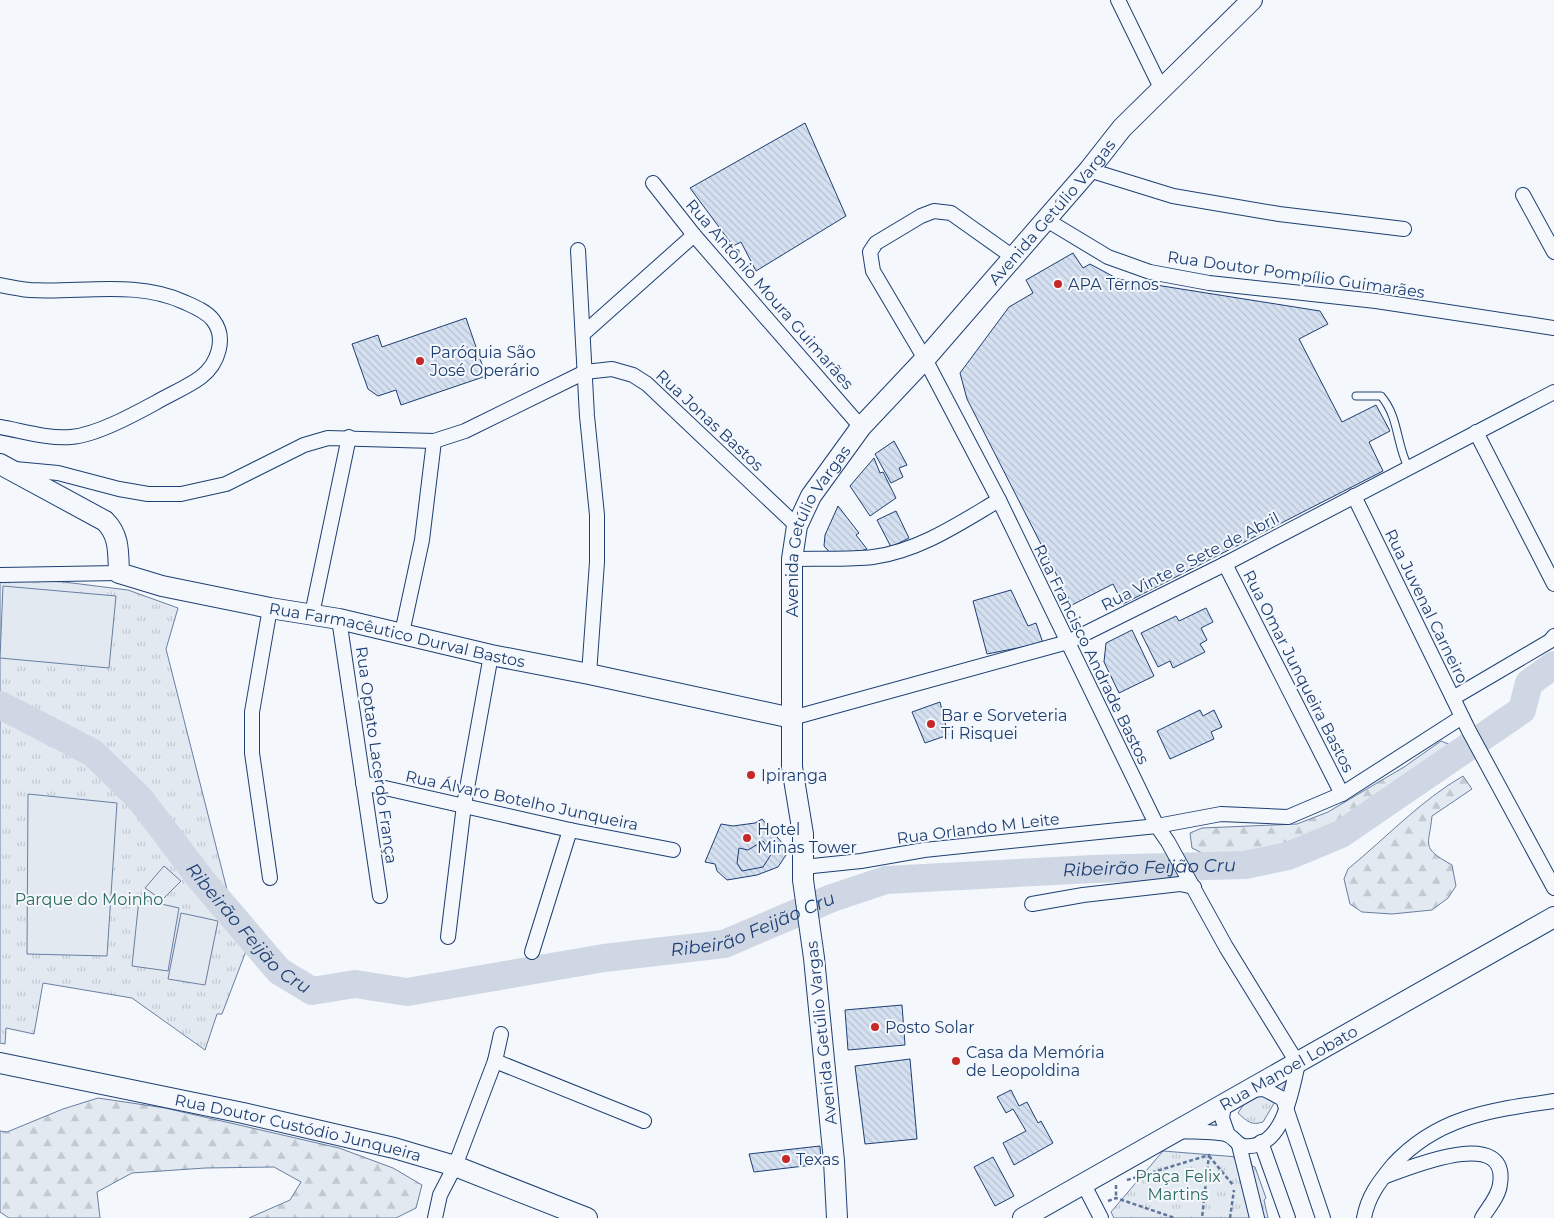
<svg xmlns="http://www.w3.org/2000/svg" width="1554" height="1218" viewBox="0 0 1554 1218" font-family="Montserrat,sans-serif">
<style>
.forest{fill:url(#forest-firs);stroke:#687fa3}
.park{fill:url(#park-tufts);stroke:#687fa3}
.garden{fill:#e3e9f0;stroke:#687fa3}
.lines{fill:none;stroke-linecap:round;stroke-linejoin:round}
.river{stroke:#cfd7e4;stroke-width:28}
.building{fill:url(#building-back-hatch);stroke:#1d3f73}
.lane-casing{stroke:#1d3f73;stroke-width:9}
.street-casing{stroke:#1d3f73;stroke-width:16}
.secondary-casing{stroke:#1d3f73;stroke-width:22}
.path{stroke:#5e769c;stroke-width:2.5;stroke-dasharray:4 2.5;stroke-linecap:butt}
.lane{stroke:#f4f7fb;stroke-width:7}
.street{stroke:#f4f7fb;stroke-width:14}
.secondary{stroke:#f4f7fb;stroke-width:20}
.poi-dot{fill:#c62828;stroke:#f4f7fb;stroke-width:2}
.labels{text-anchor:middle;stroke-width:4;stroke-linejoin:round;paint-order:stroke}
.street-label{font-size:16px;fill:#1d3f73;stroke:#f4f7fb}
.poi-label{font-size:16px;fill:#1d3f73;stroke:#f4f7fb;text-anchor:start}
.park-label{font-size:16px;fill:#2c6c60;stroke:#f4f7fb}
.water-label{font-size:18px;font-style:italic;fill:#1d3f73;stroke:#f4f7fb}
</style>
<defs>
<pattern id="forest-firs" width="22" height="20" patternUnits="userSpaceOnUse" patternTransform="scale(1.25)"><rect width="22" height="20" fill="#e3e9f0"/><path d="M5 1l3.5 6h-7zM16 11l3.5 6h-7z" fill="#c2c9d1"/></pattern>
<pattern id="park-tufts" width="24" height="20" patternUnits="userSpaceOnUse" patternTransform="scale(1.25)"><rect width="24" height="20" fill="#e3e9f0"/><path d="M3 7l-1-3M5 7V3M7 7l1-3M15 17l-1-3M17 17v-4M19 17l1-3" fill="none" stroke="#c2c9d1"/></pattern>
<pattern id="building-back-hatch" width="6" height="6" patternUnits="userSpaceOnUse" patternTransform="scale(1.25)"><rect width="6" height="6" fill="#d5e0f0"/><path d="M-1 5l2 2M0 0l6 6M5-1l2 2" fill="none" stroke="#b6c1d1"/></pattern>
</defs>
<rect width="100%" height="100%" fill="#f4f7fb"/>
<g class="forest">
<polygon points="1441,741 1453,746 1452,753 1366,809 1340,829 1290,850 1259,859 1229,860 1212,858 1192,848 1190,833 1202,828 1297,824 1328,812 1404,767"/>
<path d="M 1463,776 L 1472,789 L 1432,816 C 1429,847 1420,847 1452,865 L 1456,886 L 1448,898 L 1432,910 L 1392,914 L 1362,912 L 1350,904 L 1344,879 L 1348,869 C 1387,837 1420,801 1463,776 Z"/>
<polygon points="98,1098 165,1108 339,1148 393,1168 422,1185 416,1208 396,1218 249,1218 290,1200 301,1182 274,1167 205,1168 132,1173 97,1192 100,1218 9,1218 0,1212 0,1131 7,1132 63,1109"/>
</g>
<g class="park">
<polygon points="0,579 64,582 128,590 178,608 166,649 239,937 246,951 222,1014 217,1014 205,1050 132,998 43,983 34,1034 6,1028 5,1044 0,1043"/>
<path d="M 1289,1078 L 1263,1122 C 1251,1126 1247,1121 1238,1113 L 1252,1092 Z"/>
<polygon points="1163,1151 1250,1158 1252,1166 1255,1167 1266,1198 1264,1200 1268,1218 1114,1218 1111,1212"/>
</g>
<g class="garden">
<polygon points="3,586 116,596 109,668 0,658"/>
<polygon points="28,794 117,803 107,956 27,954"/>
<polygon points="164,866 181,881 162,900 145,888"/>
<polygon points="139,899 179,908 168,971 132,966"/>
<polygon points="181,913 218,921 205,985 168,979"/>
</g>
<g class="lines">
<path class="river" id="s1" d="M 0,705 L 93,753 L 140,799 L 203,882 L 279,971 L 312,991 L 355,984 L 407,992 L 604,958 L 724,944 L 832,898 L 886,880 L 1093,869 L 1245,865 L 1288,856 L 1341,834 L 1522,710 L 1529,683 L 1554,665"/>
</g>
<g class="building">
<polygon points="805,123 846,216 756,271 741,242 733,246 690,188"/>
<polygon points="1073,253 1083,268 1090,264 1118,279 1320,311 1328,324 1299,339 1342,422 1376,405 1390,431 1369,442 1383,471 1123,604 1113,584 1072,605 967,399 960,373 1009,307 1033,293 1026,280"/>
<polygon points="466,318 486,376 401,405 396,390 378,396 368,389 352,344 378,335 382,347"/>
<polygon points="894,441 907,465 899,468 903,477 891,483 875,454"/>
<polygon points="874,458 880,473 883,472 896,498 870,516 850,486"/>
<polygon points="838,506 859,533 856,535 867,549 852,554 831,554 824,546 825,535"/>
<polygon points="896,511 909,538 891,547 877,520"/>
<polygon points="1011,590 1028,626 1036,623 1043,643 987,654 973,601"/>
<polygon points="1206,608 1213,622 1201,628 1207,640 1200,644 1205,652 1173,668 1170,661 1158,667 1141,633 1176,616 1179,621"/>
<polygon points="1132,630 1154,676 1119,693 1104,662 1106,643"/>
<polygon points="940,702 948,735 925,743 912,712"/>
<polygon points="1200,710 1203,716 1214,710 1222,727 1211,732 1214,739 1170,759 1157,731"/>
<polygon points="762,819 788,850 786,855 778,867 757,875 727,880 717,871 715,864 705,862 721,824 733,826 755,823"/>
<polygon points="763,841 772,853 763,867 742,871 737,863 739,848 748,850"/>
<polygon points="902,1005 905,1045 848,1050 845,1010"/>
<polygon points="910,1059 917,1139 865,1144 855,1066"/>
<polygon points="1011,1090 1019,1106 1027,1102 1038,1123 1041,1121 1053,1143 1014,1165 1003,1143 1026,1131 1013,1109 1006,1113 997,1097"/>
<polygon points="820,1146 821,1164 754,1172 749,1154"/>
<polygon points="993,1157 1014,1196 995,1206 974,1167"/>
</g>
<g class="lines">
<defs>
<path id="lane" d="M 1356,396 L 1381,396 C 1399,417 1396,443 1408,467"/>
<g id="street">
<polyline points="1118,0 1161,88"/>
<polyline points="1089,170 1173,196 1279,214 1404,229"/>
<polyline points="653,183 694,235 861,427"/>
<polyline points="1523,195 1554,252"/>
<polyline points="1045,219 1108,257 1150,272 1209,283 1376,301 1554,328"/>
<polyline points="578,250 587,416 597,515 597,562 589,674"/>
<path d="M 1013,257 L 951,213 L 934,211 L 921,216 L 876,243 L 870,252 L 873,271 L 925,359 L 999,500 L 1157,826 L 1168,842 L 1226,947 L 1298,1064 C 1291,1091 1284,1150 1244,1146 C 1237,1145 1235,1138 1228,1135 C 1219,1131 1191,1132 1179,1131"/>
<path d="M 0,285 C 10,287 20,289 30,290 C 80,293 137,280 184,302 C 193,306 206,311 213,320 C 227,338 218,364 201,377 C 188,387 170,394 155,403 C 133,415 96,435 71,437 C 48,439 23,431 0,427"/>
<polyline points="584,333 694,235"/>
<polyline points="1476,432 1554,584"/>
<polyline points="15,469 58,473 119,489 148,494 181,494 226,484 304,445 328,438 434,441 465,431 585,372 612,369 633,375 647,384 797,526"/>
<polyline points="1354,496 1469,731 1554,888"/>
<path d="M 792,559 C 819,558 847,560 873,557 C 919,551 960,523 999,500"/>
<polyline points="1225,564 1342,794"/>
<polyline points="0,575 119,573"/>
<polyline points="270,608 252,712 252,753 270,878"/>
<polyline points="312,614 349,437"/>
<polyline points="339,619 380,896"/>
<polyline points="402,633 422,540 434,441"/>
<polyline points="1453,698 1550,641 1554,636"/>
<polyline points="792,718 1068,642 1225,564 1554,392"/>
<polyline points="363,783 570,830 673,850"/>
<polyline points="803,867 861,861 924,850 1157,826 1221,814 1288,817 1342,794 1462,717"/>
<polyline points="1032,904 1083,895 1180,884 1194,887"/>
<polyline points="448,937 464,805 491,655"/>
<polyline points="532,952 570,830"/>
<polyline points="495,1061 644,1121"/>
<polyline points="1250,1090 1264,1089 1283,1099 1323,1218"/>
<polyline points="1224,1105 1222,1118 1228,1135"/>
<polyline points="1261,1142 1288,1218"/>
<polyline points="1239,1145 1257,1218"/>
<path d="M 1386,1176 C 1411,1167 1509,1126 1500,1184 C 1499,1196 1488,1208 1482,1218"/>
<polyline points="1084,1185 1101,1218"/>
<polyline points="435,1218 440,1195 455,1166 495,1061 501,1034"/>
<path d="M 1364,1218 C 1368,1196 1379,1182 1393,1165 C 1438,1116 1492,1110 1554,1101"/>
</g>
<g id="secondary">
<path id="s2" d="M 0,464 L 105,521 C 120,536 118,553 119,573 L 162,586 L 270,608 L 339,619 L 491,655 L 589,674 L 792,718"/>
<path id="s3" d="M 0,1063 L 243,1113 L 394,1148 L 455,1166 L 587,1218"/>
<path id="s4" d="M 837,1218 L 834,1161 L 814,958 L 803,880 L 803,834 L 792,767 L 792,559 L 797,526 L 811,496 L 861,427 L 925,359 L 1089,170 L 1122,128 L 1252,0"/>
<path id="s5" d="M 1023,1218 L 1554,917"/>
</g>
</defs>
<use href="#lane" class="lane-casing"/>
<use href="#street" class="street-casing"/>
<use href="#secondary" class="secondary-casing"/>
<g class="path">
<polyline points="1209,1156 1233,1185"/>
<polyline points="1127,1180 1209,1155 1202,1218"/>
<polyline points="1116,1185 1116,1197"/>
<polyline points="1108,1201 1116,1198 1175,1218"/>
<polyline points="1230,1218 1234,1190"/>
</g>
<use href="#lane" class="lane"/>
<use href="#street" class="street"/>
<use href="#secondary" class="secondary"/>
</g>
<g class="poi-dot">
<circle cx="1058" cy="284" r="5"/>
<circle cx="420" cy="361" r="5"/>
<circle cx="931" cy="724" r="5"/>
<circle cx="751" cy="775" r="5"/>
<circle cx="747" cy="838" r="5"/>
<circle cx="875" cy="1027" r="5"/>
<circle cx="956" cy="1061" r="5"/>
<circle cx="786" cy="1159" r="5"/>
</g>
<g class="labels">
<g class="street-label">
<text dy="6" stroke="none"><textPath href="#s4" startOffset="1101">Avenida Getúlio Vargas</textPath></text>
<text transform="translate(1296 274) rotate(8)" y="6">Rua Doutor Pompílio Guimarães</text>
<text transform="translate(770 294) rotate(49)" y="6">Rua Antônio Moura Guimarães</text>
<text transform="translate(710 420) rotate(43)" y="6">Rua Jonas Bastos</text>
<text dy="6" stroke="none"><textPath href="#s4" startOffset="696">Avenida Getúlio Vargas</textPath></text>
<text transform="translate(1190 561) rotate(-27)" y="6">Rua Vinte e Sete de Abril</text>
<text transform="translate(1427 606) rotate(64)" y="6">Rua Juvenal Carneiro</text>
<text dy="6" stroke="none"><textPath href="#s2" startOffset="460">Rua Farmacêutico Durval Bastos</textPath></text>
<text transform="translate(1092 654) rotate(64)" y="6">Rua Francisco Andrade Bastos</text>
<text transform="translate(1299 671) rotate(63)" y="6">Rua Omar Junqueira Bastos</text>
<text transform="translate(377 755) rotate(82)" y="6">Rua Optato Lacerdo França</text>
<text transform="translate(522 800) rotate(12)" y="6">Rua Álvaro Botelho Junqueira</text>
<text transform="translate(978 828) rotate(-7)" y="6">Rua Orlando M Leite</text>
<text transform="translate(821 1033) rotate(-96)" y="6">Avenida Getúlio Vargas</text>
<text dy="6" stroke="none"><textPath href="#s5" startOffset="305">Rua Manoel Lobato</textPath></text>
<text dy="6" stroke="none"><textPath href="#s3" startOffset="305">Rua Doutor Custódio Junqueira</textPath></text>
</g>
<g class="poi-label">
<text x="1068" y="290">APA Ternos</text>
<text x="430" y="358">Paróquia São<tspan x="430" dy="18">José Operário</tspan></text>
<text x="941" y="721">Bar e Sorveteria<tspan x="941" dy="18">Ti Risquei</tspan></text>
<text x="761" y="781">Ipiranga</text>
<text x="757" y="835">Hotel<tspan x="757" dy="18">Minas Tower</tspan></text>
<text x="885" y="1033">Posto Solar</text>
<text x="966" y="1058">Casa da Memória<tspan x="966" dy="18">de Leopoldina</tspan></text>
<text x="796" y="1165">Texas</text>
</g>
<g class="park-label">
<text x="89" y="905">Parque do Moinho</text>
<text x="1178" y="1182">Praça Felix<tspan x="1178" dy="18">Martins</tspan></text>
</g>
<g class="water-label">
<text dy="6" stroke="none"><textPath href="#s1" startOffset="1285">Ribeirão Feijão Cru</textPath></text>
<text dy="6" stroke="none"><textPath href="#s1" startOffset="880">Ribeirão Feijão Cru</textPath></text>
<text dy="6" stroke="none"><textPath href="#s1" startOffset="340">Ribeirão Feijão Cru</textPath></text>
</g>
</g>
</svg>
